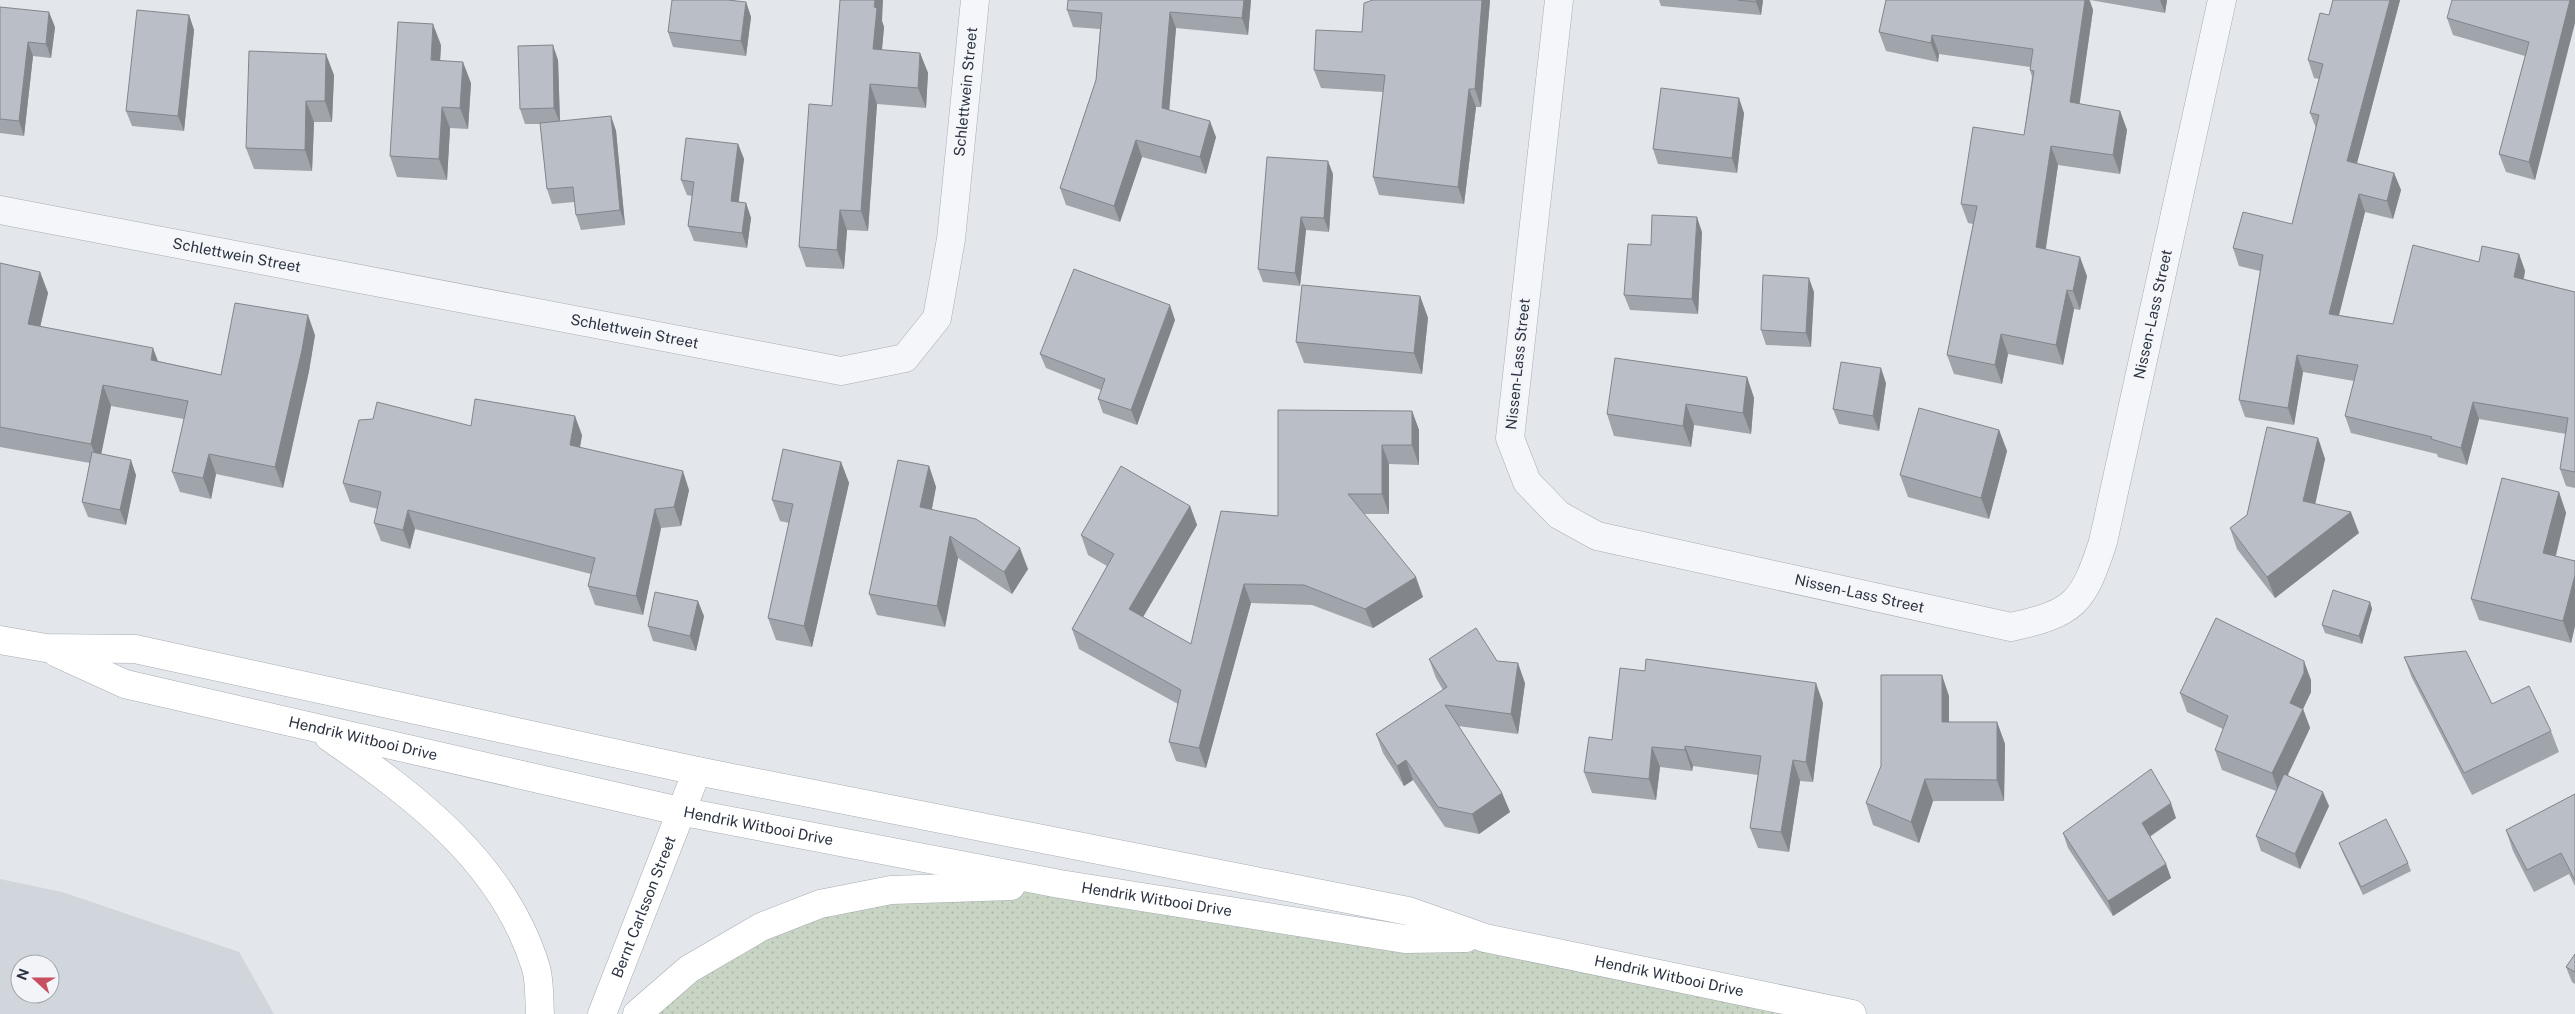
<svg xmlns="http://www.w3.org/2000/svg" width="2575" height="1014" viewBox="0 0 2575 1014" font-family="'Public Sans',sans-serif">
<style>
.built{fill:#d1d5dc;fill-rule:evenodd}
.grass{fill:url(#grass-dots)}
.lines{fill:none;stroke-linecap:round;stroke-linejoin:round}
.street-casing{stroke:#a8adb4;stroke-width:29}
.secondary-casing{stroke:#a8adb4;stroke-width:29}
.street{stroke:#f5f6f9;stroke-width:28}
.secondary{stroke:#fff;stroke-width:28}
.wall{fill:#a0a4ab}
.shaded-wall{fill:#82868b}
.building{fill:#babfc7;stroke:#82868b}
.labels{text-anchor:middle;stroke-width:5;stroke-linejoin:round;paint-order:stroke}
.street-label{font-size:15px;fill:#2b3342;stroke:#f2f4f8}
</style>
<defs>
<pattern id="grass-dots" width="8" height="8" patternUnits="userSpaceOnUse" patternTransform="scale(1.25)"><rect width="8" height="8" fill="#c8d4c4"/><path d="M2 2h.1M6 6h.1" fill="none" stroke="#acb6aa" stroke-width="1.8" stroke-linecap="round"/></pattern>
</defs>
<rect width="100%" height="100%" fill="#e3e6ea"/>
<path class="built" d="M 0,879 L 62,892 L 239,952 L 274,1014 L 0,1014 ZM 20,964 L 50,964 L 50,994 L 20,994 Z"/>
<polygon class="grass" points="1060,884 1485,938 1852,1014 637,1014 820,904"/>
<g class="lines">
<defs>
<g id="street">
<path id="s1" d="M 1559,0 L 1510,438 L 1527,482 L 1559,515 L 1597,536 L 2011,627 C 2075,613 2083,603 2103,542 L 2222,0"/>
<path id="s2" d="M 0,210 L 841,371 L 905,358 L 937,318 L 951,239 L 975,0"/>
</g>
<g id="secondary">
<path id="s3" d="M 0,640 L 46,648 L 135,649 L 697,771 L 1408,911 L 1485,938 L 1852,1014"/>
<path id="s4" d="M 57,653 L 125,684 L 679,811 L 1060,884 L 1405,939 L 1466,938"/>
<path d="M 329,737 C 416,797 504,863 536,968 C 540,982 539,1000 540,1014"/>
<path id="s5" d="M 602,1014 L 697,771"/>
<polyline points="637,1014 689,969 761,927 820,904 891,890 1011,886"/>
</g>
</defs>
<use href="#street" class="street-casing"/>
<use href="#secondary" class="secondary-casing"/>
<use href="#street" class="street"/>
<use href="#secondary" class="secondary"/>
</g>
<g class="wall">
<polygon points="1251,0 1248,35 1176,28 1169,110 1216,137 1206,174 1142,157 1120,222 1066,205 1060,188 1096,80 1100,29 1073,27 1067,10"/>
<polygon points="1373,0 1490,0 1481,107 1476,107 1464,204 1379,195 1373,177 1383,92 1321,88 1314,70 1362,32"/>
<polygon points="1659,0 1763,0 1761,15 1661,6"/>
<polygon points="1886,0 2167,0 2165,13 2090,0 2093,10 2079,104 2120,111 2127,130 2120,174 2058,165 2046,249 2087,276 2080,310 2074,309 2063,365 2008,354 2002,384 1954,374 1947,355 1973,224 1968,223 1961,204 2024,135 2032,77 2030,70 2030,67 1939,54 1938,62 1886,51 1879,32"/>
<polygon points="2333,0 2400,0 2357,163 2394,173 2401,190 2393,219 2365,212 2339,315 2393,324 2479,262 2519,254 2525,271 2524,279 2575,292 2575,488 2566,486 2560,469 2566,434 2479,419 2467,465 2438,457 2437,454 2351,433 2345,416 2354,381 2303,372 2294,425 2245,417 2239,400 2260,271 2239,266 2233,248 2292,224 2316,128 2310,113 2319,79 2314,78 2308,60 2329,15"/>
<polygon points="2575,0 2535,180 2506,172 2499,154 2525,56 2453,35 2447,18"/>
<polygon points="746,2 751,17 746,56 673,47 668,32"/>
<polygon points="0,7 55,27 51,58 33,56 24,136 0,133"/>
<polygon points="189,15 194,30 184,131 132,126 126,111"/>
<polygon points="882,21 884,27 882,50 920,53 928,73 926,108 877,104 868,231 847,230 844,269 806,267 799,247 832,106"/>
<polygon points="441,45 440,60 471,83 468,129 450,128 447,180 397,177 390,156"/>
<polygon points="558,60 560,121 611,116 616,131 625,225 581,230 576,215 574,202 552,204 547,189 540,124 525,124 520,109"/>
<polygon points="334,75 332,122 314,122 312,171 254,169 246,148"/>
<polygon points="1744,113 1737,173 1658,164 1653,149"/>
<polygon points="738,144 744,159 738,202 746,203 751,218 747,248 694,241 688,226 692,196 687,195 681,180"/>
<polygon points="1333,174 1329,232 1306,230 1300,286 1263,282 1258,269"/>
<polygon points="1702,232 1698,314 1630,310 1624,295 1651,245"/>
<polygon points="0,263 40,272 48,293 40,326 158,361 221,375 315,335 309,371 283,488 216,474 211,499 180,492 172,472 184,419 111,406 101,454 136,475 126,525 88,517 82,502 90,463 0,447"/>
<polygon points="1814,292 1811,347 1766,345 1761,330"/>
<polygon points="1420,296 1428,318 1422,374 1304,363 1296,342"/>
<polygon points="1175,320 1137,425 1103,413 1098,399 1101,390 1046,368 1040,354"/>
<polygon points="1747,377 1754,398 1751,434 1694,425 1691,447 1614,436 1607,414"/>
<polygon points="1886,383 1879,431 1839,424 1833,409"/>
<polygon points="1412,411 1419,430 1419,465 1389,464 1389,514 1364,514 1423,597 1373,628 1312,605 1251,603 1206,768 1176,761 1169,742 1178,704 1079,649 1072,629 1107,566 1088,555 1081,535 1190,506 1197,525 1143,617 1191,644 1278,516"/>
<polygon points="471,426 582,435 580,447 689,490 681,526 661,528 643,615 595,605 588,586 591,574 415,529 410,549 381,541 374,523 378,509 350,502 343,483"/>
<polygon points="1999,430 2007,451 1989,519 1908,497 1900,475"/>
<polygon points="2318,438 2325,459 2315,504 2359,533 2275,598 2237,549 2230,528 2247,515"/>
<polygon points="841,462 849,483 812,647 776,640 768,618 789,523 780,521 772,500"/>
<polygon points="929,466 936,487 932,509 1028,569 1012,594 958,558 945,627 877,615 869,594"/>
<polygon points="2559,492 2566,513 2556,556 2575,561 2575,626 2571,643 2479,620 2471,599"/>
<polygon points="2370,602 2372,609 2362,644 2325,633 2322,625"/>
<polygon points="704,616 696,651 653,641 648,626"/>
<polygon points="2404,657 2492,704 2551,731 2559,752 2472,795 2412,678"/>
<polygon points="1429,659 1497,661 1525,683 1518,734 1458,726 1502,793 1510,812 1479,834 1445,827 1413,780 1404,786 1383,753 1376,734 1443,690 1436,678"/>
<polygon points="2311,680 2311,692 2303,709 2310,728 2288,775 2329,806 2300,869 2261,851 2256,836 2276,791 2222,770 2215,750 2223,729 2187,712 2180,693"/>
<polygon points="1949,696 1949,722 1997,722 2005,744 2004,801 1933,801 1919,843 1873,825 1866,803"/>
<polygon points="1823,703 1813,782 1800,781 1789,852 1758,848 1750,828 1758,775 1693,766 1692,771 1660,767 1656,800 1592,793 1584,772 1612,740"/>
<polygon points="2575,794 2575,886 2569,874 2534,892 2513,851 2506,830"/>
<polygon points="2176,818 2150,837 2166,864 2171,878 2113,916 2068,848 2063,833"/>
<polygon points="2339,843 2408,863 2411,871 2363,895 2342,851"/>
<polygon points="2575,954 2575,984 2572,982 2566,967"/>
</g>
<g class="shaded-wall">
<polygon points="875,0 883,0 882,21 884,27 880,69 873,49"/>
<polygon points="1244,0 1251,0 1248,35 1242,18"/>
<polygon points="1482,0 1490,0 1481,107 1475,89"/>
<polygon points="1756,0 1763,0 1761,15 1756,2"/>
<polygon points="2085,0 2089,0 2093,10 2077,122 2070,102"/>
<polygon points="2160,0 2167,0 2165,13"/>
<polygon points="2390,0 2400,0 2353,178 2347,161"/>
<polygon points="2570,0 2575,0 2575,23 2535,180 2529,162"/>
<polygon points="746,2 751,17 746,56 741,41"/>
<polygon points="49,12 55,27 51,58 46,44"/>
<polygon points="1170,12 1176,28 1168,125 1162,108"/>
<polygon points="189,15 194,30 184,131 178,116"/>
<polygon points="433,24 441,45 439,81 431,60"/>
<polygon points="1932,35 1939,54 1938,62 1931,43"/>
<polygon points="28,42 33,56 24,136 19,121"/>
<polygon points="553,45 558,60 560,123 554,108"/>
<polygon points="920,53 928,73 926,108 918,88"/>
<polygon points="326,54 334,75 332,122 325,101"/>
<polygon points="463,62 471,83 468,129 460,108"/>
<polygon points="870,84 877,104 868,231 861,211"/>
<polygon points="1469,89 1476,107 1464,204 1458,187"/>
<polygon points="1739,98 1744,113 1737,173 1732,158"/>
<polygon points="306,101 314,122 312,171 305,150"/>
<polygon points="442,107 450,128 447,180 439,159"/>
<polygon points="2120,111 2127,130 2120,174 2113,155"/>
<polygon points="611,116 616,131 625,225 620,210"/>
<polygon points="1210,121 1216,137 1206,174 1200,157"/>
<polygon points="1136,140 1142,157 1120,222 1114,206"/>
<polygon points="738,144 744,159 737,216 731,201"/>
<polygon points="2051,146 2058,165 2043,266 2036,247"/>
<polygon points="1328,161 1333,174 1329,232 1324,218"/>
<polygon points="2394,173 2401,190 2393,219 2387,201"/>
<polygon points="2359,194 2365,212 2335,331 2329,314"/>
<polygon points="746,203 751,218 747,248 742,233"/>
<polygon points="840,210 847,230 844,269 837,250"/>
<polygon points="1301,217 1306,230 1300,286 1295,273"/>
<polygon points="1697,217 1702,232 1698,314 1692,299"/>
<polygon points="2519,254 2525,271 2520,294 2514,277"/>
<polygon points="2080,257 2087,276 2080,310 2073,291"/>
<polygon points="40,272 48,293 36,345 28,324"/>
<polygon points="1809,278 1814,292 1811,347 1806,333"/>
<polygon points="2067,290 2074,309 2063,365 2056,345"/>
<polygon points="1420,296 1428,318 1422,374 1414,353"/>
<polygon points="1170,305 1175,320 1137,425 1131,410"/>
<polygon points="308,315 315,335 309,371 283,488 275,467"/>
<polygon points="2001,334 2008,354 2002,384 1995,365"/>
<polygon points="153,348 161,369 151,360"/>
<polygon points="2297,355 2303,372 2294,425 2288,408"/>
<polygon points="1881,368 1886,383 1879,431 1873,416"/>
<polygon points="1747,377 1754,398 1751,434 1743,413"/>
<polygon points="103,385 111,406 99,465 91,444"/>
<polygon points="2473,402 2479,419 2467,465 2461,448"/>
<polygon points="1686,404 1694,425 1691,447 1683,426"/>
<polygon points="1412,411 1419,430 1419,465 1412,445"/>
<polygon points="575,416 582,435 577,464 570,445"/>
<polygon points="1999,430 2007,451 1989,519 1981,498"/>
<polygon points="2318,438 2325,459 2311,523 2303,501"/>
<polygon points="1382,445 1389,464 1389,514 1382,494"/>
<polygon points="209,454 216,474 211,499 203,478"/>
<polygon points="131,460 136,475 126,525 120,510"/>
<polygon points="841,462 849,483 812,647 804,626"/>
<polygon points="929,466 936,487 928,528 920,507"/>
<polygon points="683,471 689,490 681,526 674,507"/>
<polygon points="2559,492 2566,513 2551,574 2543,553"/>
<polygon points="1190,506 1197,525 1136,629 1129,609"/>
<polygon points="655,509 661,528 643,615 636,596"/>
<polygon points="408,510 415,529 410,549 403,530"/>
<polygon points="2351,512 2359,533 2275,598 2267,577"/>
<polygon points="950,536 958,558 945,627 937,606"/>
<polygon points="1020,548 1028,569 1012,594 1004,572"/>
<polygon points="2575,575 2575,626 2571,643 2563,621"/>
<polygon points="1416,577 1423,597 1373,628 1365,609"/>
<polygon points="1244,584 1251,603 1206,768 1199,748"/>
<polygon points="698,601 704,616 696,651 690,636"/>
<polygon points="2370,602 2372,609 2362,644 2359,636"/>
<polygon points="2304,661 2311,680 2311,692 2303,709 2310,728 2279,793 2272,773 2290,703"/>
<polygon points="1518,663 1525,683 1518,734 1511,714"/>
<polygon points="1942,675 1949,696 1949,743 1942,722"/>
<polygon points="1816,683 1823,703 1813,782 1806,762"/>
<polygon points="1997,722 2005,744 2004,801 1997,780"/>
<polygon points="1685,746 1693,766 1692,771 1685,750"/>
<polygon points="1652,747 1660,767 1656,800 1649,779"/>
<polygon points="1406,760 1413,780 1404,786 1397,766"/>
<polygon points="1793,760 1800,781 1789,852 1781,832"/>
<polygon points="1925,779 1933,801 1919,843 1911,822"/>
<polygon points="2323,792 2329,806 2300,869 2295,854"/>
<polygon points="1502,793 1510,812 1479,834 1472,814"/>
<polygon points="2171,803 2176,818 2147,838 2142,823"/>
<polygon points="2166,864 2171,878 2113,916 2108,901"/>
</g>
<g class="building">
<polygon points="672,0 728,0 746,2 741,41 668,32"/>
<polygon points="840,0 875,0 874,7 877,8 873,49 920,53 918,88 870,84 861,211 840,210 837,250 799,247 809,104 832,106"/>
<polygon points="1068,0 1244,0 1242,18 1170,12 1162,108 1210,121 1200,157 1136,140 1114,206 1060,188 1096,80 1102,13 1067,10"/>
<polygon points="1373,0 1482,0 1475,89 1469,89 1458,187 1373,177 1385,75 1314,70 1316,30 1362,32 1364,3"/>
<polygon points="1738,0 1756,0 1756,2"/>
<polygon points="1886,0 2085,0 2070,102 2120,111 2113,155 2051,146 2036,247 2080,257 2073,291 2067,290 2056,345 2001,334 1995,365 1947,355 1977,206 1961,204 1973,127 2024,135 2034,71 2030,70 2033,49 1932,35 1931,43 1879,32"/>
<polygon points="2333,0 2390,0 2347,161 2394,173 2387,201 2359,194 2329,314 2393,324 2413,245 2479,262 2482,246 2519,254 2514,277 2575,292 2575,472 2560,469 2568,418 2473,402 2461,448 2431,439 2432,437 2345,416 2358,365 2297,355 2288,408 2239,400 2263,255 2233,248 2243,212 2292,224 2319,115 2310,113 2323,64 2308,60 2320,13 2329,15"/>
<polygon points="2452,0 2570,0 2529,162 2499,154 2529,42 2447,18"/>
<polygon points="0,7 49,12 46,44 28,42 19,121 0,119"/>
<polygon points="137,10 189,15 178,116 126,111"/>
<polygon points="398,22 433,24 431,60 463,62 460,108 442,107 439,159 390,156"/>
<polygon points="553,45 554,108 520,109 518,46"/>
<polygon points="249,51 326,54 325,101 306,101 305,150 246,148"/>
<polygon points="1661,88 1739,98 1732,158 1653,149"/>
<polygon points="611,116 620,210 576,215 573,187 547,189 540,123"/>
<polygon points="686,138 738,144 731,201 746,203 742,233 688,226 694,182 681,180"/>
<polygon points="1267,157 1328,161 1324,218 1301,217 1295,273 1258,269"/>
<polygon points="1652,215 1697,217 1692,299 1624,295 1628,244 1651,245"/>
<polygon points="0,263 40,272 28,324 153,348 151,360 221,375 235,303 308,315 302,350 275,467 209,454 203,478 172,472 188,401 103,385 91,444 0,427"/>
<polygon points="1074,269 1170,305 1131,410 1098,399 1105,379 1040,354"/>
<polygon points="1763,275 1809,278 1806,333 1761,330"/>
<polygon points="1302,285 1420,296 1414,353 1296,342"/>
<polygon points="1615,358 1747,377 1743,413 1686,404 1683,426 1607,414"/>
<polygon points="1841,362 1881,368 1873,416 1833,409"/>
<polygon points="475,399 575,416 570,445 683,471 674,507 655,509 636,596 588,586 595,558 408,510 403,530 374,523 381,492 343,483 359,420 373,419 377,402 471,426"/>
<polygon points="1919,408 1999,430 1981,498 1900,475"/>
<polygon points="1278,410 1412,411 1412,445 1382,445 1382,494 1348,494 1416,577 1365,609 1304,585 1244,584 1199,748 1169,742 1181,690 1072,629 1114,554 1081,535 1121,466 1190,506 1129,609 1191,644 1221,511 1278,516"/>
<polygon points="2267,427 2318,438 2303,501 2351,512 2267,577 2230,528 2247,515"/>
<polygon points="783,449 841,462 804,626 768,618 793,504 772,500"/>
<polygon points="92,452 131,460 120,510 82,502"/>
<polygon points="898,460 929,466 920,507 976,519 1020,548 1004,572 950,536 937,606 869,594"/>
<polygon points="2502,478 2559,492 2543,553 2575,561 2575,575 2563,621 2471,599"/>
<polygon points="2333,590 2370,602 2359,636 2322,625"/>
<polygon points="655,592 698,601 690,636 648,626"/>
<polygon points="2216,618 2304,661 2304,673 2290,703 2303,709 2272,773 2215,750 2228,716 2180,693"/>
<polygon points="1476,628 1497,661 1518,663 1511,714 1445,705 1502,793 1472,814 1438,807 1406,760 1397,766 1376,734 1447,687 1429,659"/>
<polygon points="2466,651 2492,704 2529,686 2551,731 2464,773 2404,657"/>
<polygon points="1646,659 1816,683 1806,762 1793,760 1781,832 1750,828 1761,756 1685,746 1685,750 1652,747 1649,779 1584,772 1589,737 1612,740 1620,668 1645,671"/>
<polygon points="1881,675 1942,675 1942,722 1997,722 1997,780 1925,779 1911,822 1866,803 1881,766"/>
<polygon points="2151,769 2171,803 2142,823 2166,864 2108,901 2063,833"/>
<polygon points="2284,774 2323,792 2295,854 2256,836"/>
<polygon points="2575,794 2575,880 2561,853 2527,870 2506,830"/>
<polygon points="2386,819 2408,863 2361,887 2339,843"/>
<polygon points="2575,954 2575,972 2566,967"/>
</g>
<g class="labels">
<g class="street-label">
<text dy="5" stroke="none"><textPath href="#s2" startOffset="1201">Schlettwein Street</textPath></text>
<text dy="5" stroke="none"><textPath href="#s2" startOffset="241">Schlettwein Street</textPath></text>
<text dy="5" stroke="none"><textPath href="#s1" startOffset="1370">Nissen-Lass Street</textPath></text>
<text dy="5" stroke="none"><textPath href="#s2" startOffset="646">Schlettwein Street</textPath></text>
<text transform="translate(1518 364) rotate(-84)" y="5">Nissen-Lass Street</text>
<text dy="5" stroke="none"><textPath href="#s1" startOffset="846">Nissen-Lass Street</textPath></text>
<text dy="5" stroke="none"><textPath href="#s4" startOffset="319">Hendrik Witbooi Drive</textPath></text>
<text dy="5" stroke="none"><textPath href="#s4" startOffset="724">Hendrik Witbooi Drive</textPath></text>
<text dy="5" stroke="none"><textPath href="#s4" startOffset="1129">Hendrik Witbooi Drive</textPath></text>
<text dy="5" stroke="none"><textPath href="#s5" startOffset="115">Bernt Carlsson Street</textPath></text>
<text dy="5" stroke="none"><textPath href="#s3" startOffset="1705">Hendrik Witbooi Drive</textPath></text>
</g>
</g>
<g transform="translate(35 979) rotate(291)"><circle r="24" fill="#f2f4f8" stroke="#a2a7af"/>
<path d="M0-4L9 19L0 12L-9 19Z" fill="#c84f5f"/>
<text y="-8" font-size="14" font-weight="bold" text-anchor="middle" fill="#2b3342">N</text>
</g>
</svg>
